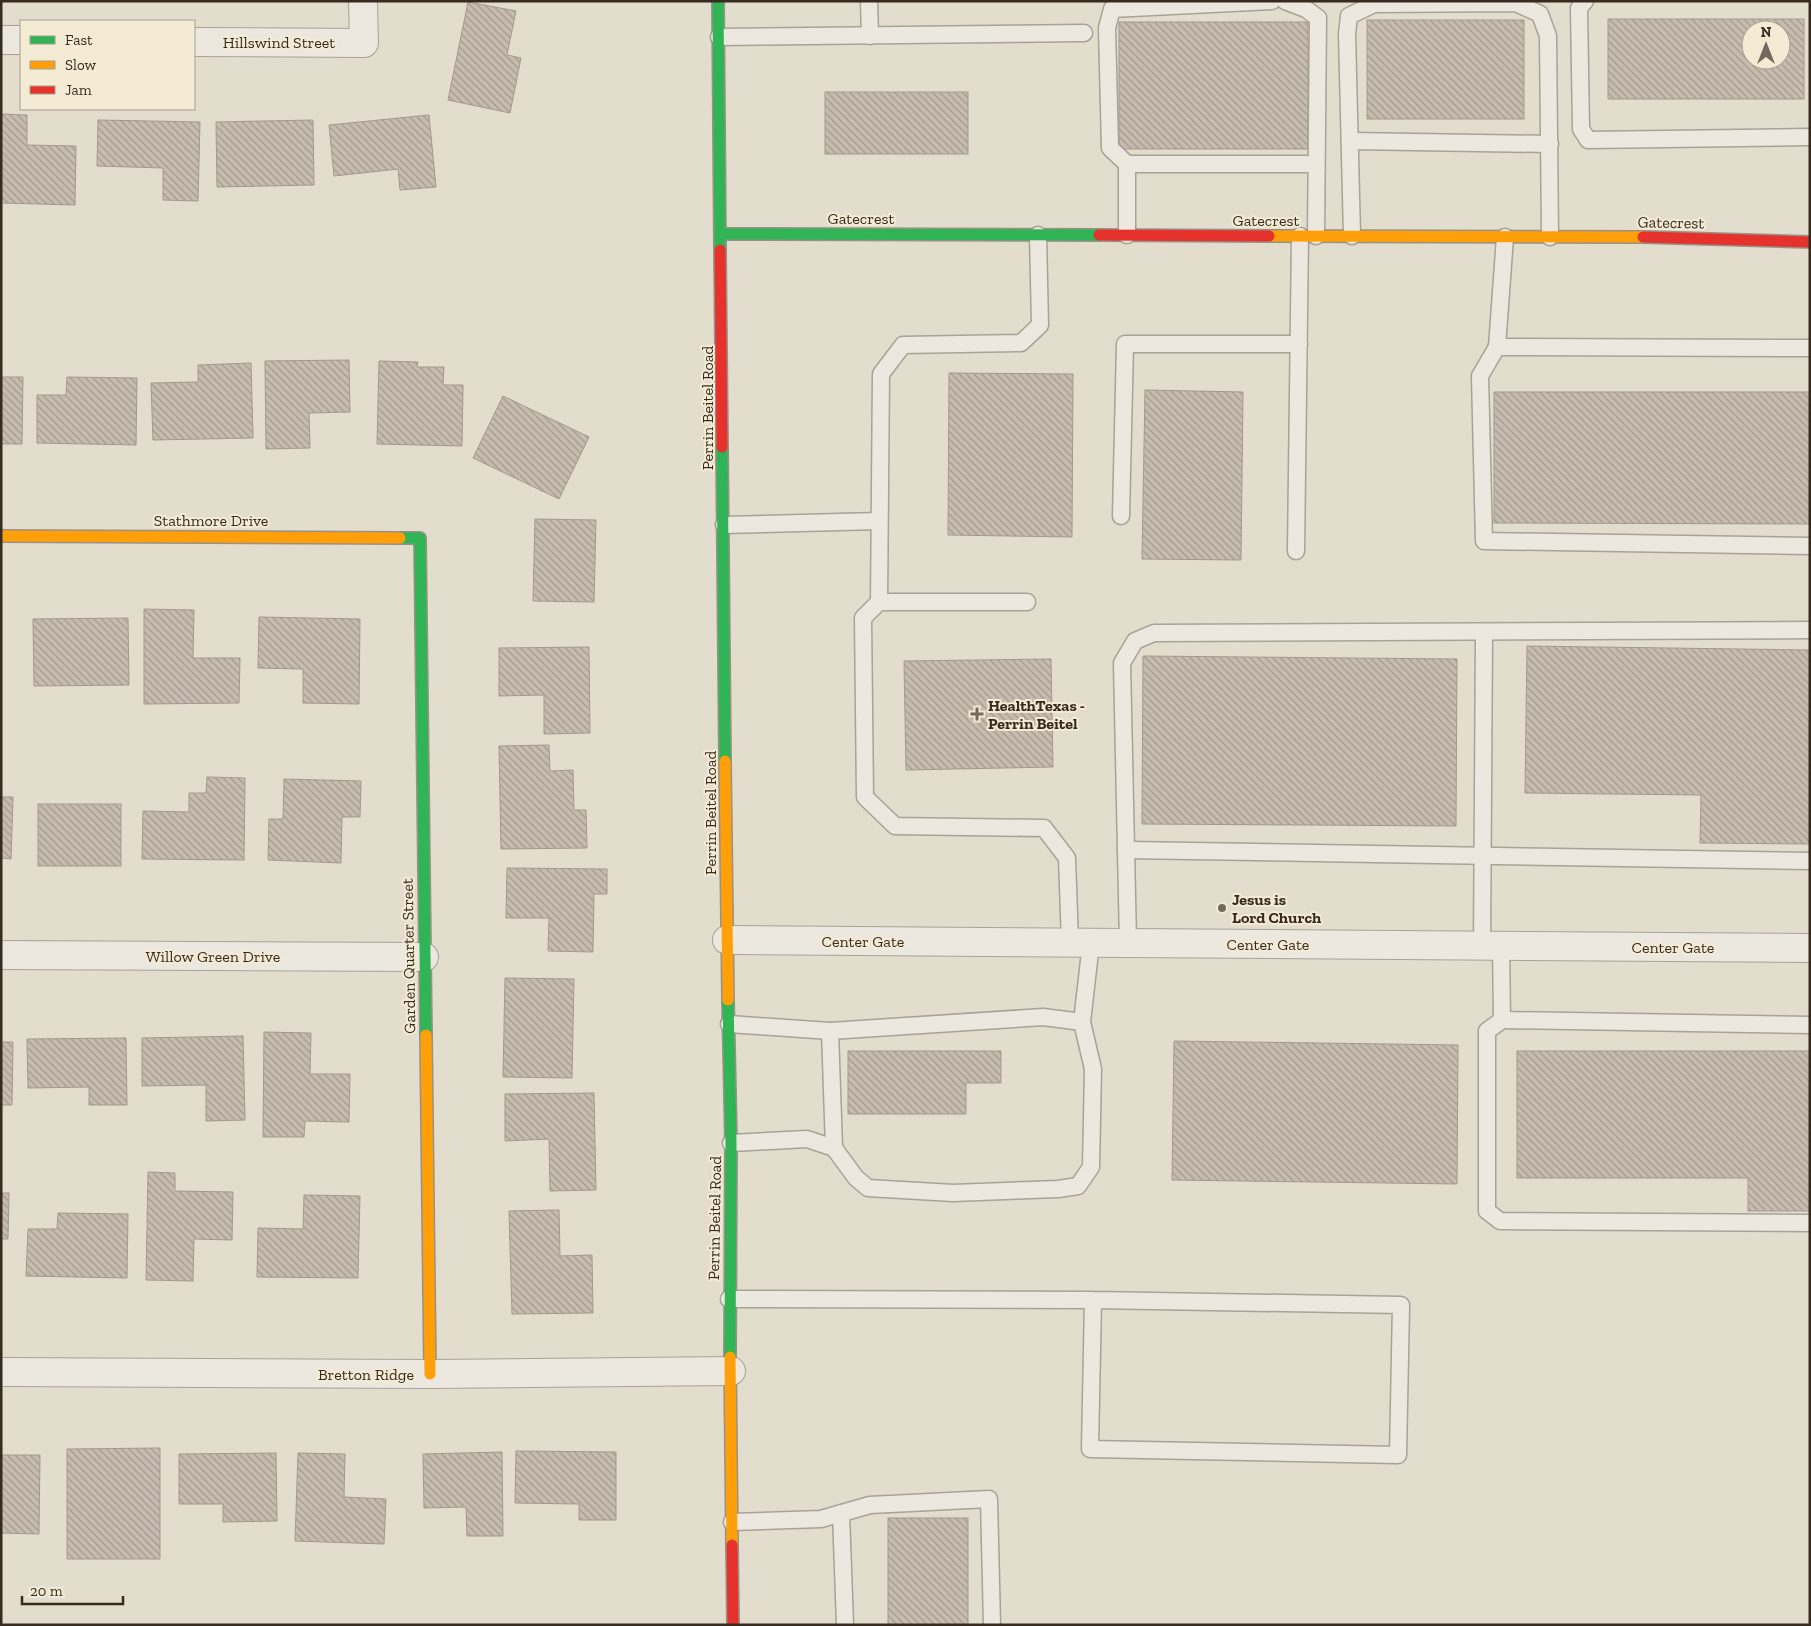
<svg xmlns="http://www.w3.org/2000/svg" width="1811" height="1626" viewBox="0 0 1811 1626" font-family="'Zilla Slab',serif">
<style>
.building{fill:url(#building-back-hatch);stroke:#a3998e;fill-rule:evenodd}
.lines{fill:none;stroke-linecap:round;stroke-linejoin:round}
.lane-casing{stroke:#a8a297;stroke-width:19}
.street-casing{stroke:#a8a297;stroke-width:30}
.fast-casing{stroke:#989286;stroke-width:14}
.slow-casing{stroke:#989286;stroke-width:14}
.jam-casing{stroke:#989286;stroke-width:14}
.lane{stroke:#ece8df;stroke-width:16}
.street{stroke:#ece8df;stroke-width:28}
.fast{stroke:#30b455;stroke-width:11}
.slow{stroke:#ff9f0a;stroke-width:11}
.jam{stroke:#e5322d;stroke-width:11}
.poi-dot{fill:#73695c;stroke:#f4ebd5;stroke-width:2}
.labels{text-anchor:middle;stroke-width:4;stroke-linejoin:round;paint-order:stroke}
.street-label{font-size:16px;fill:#372b1f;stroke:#f4ebd5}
.poi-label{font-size:16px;font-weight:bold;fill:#372b1f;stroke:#f4ebd5;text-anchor:start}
</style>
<defs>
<pattern id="building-back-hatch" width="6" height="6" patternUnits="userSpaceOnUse" patternTransform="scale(1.25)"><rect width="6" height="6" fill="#c7bcaf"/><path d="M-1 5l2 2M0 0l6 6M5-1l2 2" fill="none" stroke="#a2998e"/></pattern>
</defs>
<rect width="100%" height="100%" fill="#e3ddce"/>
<g class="building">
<polygon points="468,2 516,11 507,55 521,58 510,113 448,100"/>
<path d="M 1608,19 L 1804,19 L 1804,99 L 1608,99 ZM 1751,30 L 1781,30 L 1781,60 L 1751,60 Z"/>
<rect x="1367" y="20" width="157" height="99"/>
<rect x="1119" y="22" width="189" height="127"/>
<rect x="825" y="92" width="143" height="62"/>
<polygon points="1,114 27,115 27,145 76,146 75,205 1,203"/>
<polygon points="429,115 436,187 400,190 398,169 334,176 329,125"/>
<polygon points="98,120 200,122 198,201 163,200 163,168 97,166"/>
<polygon points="313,120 314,185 217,187 216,122"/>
<polygon points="349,360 350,412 309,413 310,448 266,449 265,361"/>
<polygon points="379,361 418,362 417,367 444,367 443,385 463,385 462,446 377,444"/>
<polygon points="251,363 253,438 153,440 151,383 198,382 198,365"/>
<polygon points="949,373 1073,374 1072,537 948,535"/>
<polygon points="1,377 23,377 22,444 1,444"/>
<polygon points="67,377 137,378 136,445 37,443 37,395 66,395"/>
<polygon points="1145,390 1243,392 1241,560 1142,559"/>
<polygon points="1494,392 1810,392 1810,524 1494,523"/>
<polygon points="503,396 589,437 559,499 473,458"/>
<polygon points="535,519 596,520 594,602 533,601"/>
<polygon points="144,609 194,610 193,658 240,658 239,703 144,704"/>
<polygon points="259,617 360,619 359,704 303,703 303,669 258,668"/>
<polygon points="128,618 129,685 34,686 33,619"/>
<polygon points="1527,646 1810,650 1810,844 1700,843 1701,795 1525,793"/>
<polygon points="589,647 590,733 544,734 544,695 499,696 499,648"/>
<polygon points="1143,656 1457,659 1456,826 1142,824"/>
<polygon points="1051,659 1053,767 906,770 904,661"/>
<polygon points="549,745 550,771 573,770 574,810 586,810 587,848 501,849 499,746"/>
<polygon points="207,777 245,778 244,860 142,859 143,811 189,812 189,793 206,793"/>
<polygon points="284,779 361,781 360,817 342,817 341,863 268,860 269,819 283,819"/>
<polygon points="1,797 13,797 11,859 1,858"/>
<rect x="38" y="804" width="83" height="62"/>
<polygon points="507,868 607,869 607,894 594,894 593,952 548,951 549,918 506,918"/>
<polygon points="505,978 574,979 572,1078 503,1077"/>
<polygon points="264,1032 311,1033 310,1074 350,1074 349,1122 305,1121 304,1137 263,1137"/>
<polygon points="243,1036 245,1120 206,1121 206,1085 142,1086 142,1038"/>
<polygon points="126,1038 127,1105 89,1105 89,1087 28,1088 27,1039"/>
<polygon points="1174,1041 1458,1045 1457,1184 1172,1180"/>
<polygon points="1,1042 13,1042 12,1105 1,1105"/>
<polygon points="848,1051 1001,1051 1001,1083 966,1083 966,1114 848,1114"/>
<polygon points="1517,1051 1810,1051 1810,1211 1748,1211 1748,1178 1517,1178"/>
<polygon points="594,1093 596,1190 550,1191 549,1139 505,1141 505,1094"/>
<polygon points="148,1172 175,1173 175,1191 233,1192 232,1240 194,1239 193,1281 146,1280"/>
<polygon points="1,1193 9,1193 8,1239 1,1239"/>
<polygon points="304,1195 360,1196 358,1278 257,1277 258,1228 303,1229"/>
<polygon points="559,1210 560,1256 592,1255 593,1313 512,1314 509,1211"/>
<polygon points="58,1213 128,1214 127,1278 26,1276 28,1229 57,1229"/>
<polygon points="160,1448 160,1559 67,1559 67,1449"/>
<polygon points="516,1451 616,1452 616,1520 579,1520 579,1504 515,1503"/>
<polygon points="502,1452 503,1536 467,1536 466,1507 424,1508 423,1454"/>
<polygon points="276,1453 277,1521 223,1522 223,1504 179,1504 179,1454"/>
<polygon points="298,1453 345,1454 344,1497 386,1499 384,1544 295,1541"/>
<polygon points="1,1455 40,1455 39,1534 1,1533"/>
<rect x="888" y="1518" width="80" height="107"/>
</g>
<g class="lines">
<defs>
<g id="lane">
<polyline points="869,1 870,36"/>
<polyline points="1272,1 1112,9 1107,28 1110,148 1127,164 1316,164"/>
<polyline points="1285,1 1306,9 1318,18 1316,236"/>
<polyline points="1585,1 1579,8 1581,129 1588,140 1810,137"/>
<polyline points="719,37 1084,33"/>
<polyline points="1350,141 1550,144"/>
<polyline points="1127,164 1127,235"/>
<polyline points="1352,236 1347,34 1349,16 1374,4 1516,3 1540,14 1548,36 1550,237"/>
<polyline points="1497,347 1505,237"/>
<polyline points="1810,348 1497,347 1480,376 1484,541 1810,546"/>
<polyline points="1121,516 1125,344 1299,344"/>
<polyline points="724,525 879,521"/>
<polyline points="1296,551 1300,236"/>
<polyline points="879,602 881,374 903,345 1021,343 1040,325 1038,235"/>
<polyline points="1027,602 879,602 863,618 865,797 895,826 1044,828 1067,858 1070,943"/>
<polyline points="1126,850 1810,861"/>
<polyline points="1128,943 1122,663 1135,641 1154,633 1810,630"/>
<polyline points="1482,946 1484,632"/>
<polyline points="1501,946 1502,1020 1487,1031 1487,1211 1500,1221 1810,1223"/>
<polyline points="1502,1020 1810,1025"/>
<polyline points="1082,1022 1091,943"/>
<polyline points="729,1024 830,1031 1043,1017 1082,1022 1093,1069 1091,1167 1078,1186 1058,1189 953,1193 868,1188 856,1178 834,1148 807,1139 731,1143"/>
<polyline points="830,1031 834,1148"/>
<polyline points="729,1299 1093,1300 1401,1305 1398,1455 1090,1449 1093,1300"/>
<polyline points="841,1513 845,1625"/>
<polyline points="732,1522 821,1519 870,1505 989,1499 992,1625"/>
</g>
<g id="street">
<polyline points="1,40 21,40"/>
<polyline points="194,42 364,43 363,1"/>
<polyline points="727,940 1810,948"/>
<polyline points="1,955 424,957"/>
<polyline points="1,1372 430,1374 731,1371"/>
</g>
<g id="fast">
<polyline points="718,1 720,250"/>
<polyline points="722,234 1099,235"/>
<polyline points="722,447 725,761"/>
<polyline points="400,538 420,538 426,1035"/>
<polyline points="728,1000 731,1143 730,1357"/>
</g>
<g id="slow">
<polyline points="1269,236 1643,237"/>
<polyline points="1,536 400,538"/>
<polyline points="725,761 728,1000"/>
<polyline points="426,1035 430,1374"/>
<polyline points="730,1357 732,1545"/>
</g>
<g id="jam">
<polyline points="1099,235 1269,236"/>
<polyline points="1643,237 1810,242"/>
<polyline points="720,250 722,447"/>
<polyline points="732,1545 733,1625"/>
</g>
</defs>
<use href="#lane" class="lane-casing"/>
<use href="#street" class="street-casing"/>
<use href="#fast" class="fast-casing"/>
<use href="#slow" class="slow-casing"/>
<use href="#jam" class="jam-casing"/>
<use href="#lane" class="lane"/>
<use href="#street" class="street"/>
<use href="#fast" class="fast"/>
<use href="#slow" class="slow"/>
<use href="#jam" class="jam"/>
</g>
<g class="poi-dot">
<path d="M974.5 706.5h5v5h5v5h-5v5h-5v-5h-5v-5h5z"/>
<circle cx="1222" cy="908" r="5"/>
</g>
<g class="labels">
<g class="street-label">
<text x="279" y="48">Hillswind Street</text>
<text x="861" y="224">Gatecrest</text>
<text x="1266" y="226">Gatecrest</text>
<text transform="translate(1671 222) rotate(1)" y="6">Gatecrest</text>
<text transform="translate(707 408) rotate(-90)" y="6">Perrin Beitel Road</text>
<text x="211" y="526">Stathmore Drive</text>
<text transform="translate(710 813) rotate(-90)" y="6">Perrin Beitel Road</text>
<text x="863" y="947">Center Gate</text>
<text x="1268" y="950">Center Gate</text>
<text x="1673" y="953">Center Gate</text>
<text x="213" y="962">Willow Green Drive</text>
<text transform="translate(408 956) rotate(-91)" y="6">Garden Quarter Street</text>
<text transform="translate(714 1218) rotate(-89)" y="6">Perrin Beitel Road</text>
<text x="366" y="1380">Bretton Ridge</text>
</g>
<g class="poi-label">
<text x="988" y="711">HealthTexas -<tspan x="988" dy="18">Perrin Beitel</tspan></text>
<text x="1232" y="905">Jesus is<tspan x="1232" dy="18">Lord Church</tspan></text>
</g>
</g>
<rect width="1811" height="1626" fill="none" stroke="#372b1f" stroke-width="5"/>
<rect x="20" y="20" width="175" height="90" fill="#f4ebd5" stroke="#a89e8c"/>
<rect x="30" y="36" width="25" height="8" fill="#30b455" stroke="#a89e8c"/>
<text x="65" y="45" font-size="15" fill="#372b1f">Fast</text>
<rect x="30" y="61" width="25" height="8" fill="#ff9f0a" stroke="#a89e8c"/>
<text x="65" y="70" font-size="15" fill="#372b1f">Slow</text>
<rect x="30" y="86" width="25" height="8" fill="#e5322d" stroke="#a89e8c"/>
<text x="65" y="95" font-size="15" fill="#372b1f">Jam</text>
<g transform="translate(1766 45)"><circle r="24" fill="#f4ebd5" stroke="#a89e8c"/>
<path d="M0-4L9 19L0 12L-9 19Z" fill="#73695c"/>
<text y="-8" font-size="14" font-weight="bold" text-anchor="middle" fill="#372b1f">N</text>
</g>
<path d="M22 1596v8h101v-8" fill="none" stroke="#372b1f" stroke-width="2.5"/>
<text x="30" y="1596" font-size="15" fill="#372b1f" stroke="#f4ebd5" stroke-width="4" paint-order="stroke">20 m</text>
</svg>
